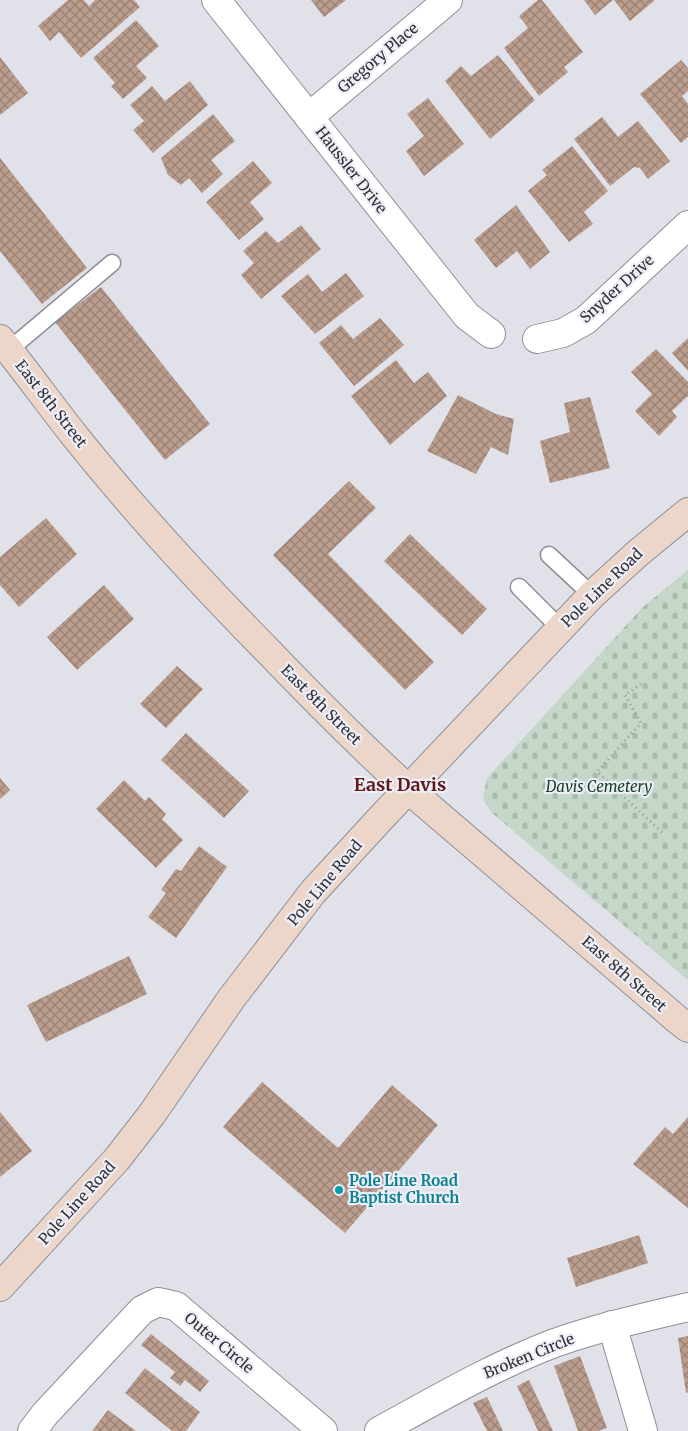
<svg xmlns="http://www.w3.org/2000/svg" width="688" height="1431" viewBox="0 0 688 1431" font-family="Merriweather,serif">
<style>
.cemetery{fill:url(#cemetery-stones)}
.building{fill:url(#building-cross-hatch)}
.lines{fill:none;stroke-linecap:round;stroke-linejoin:round}
.lane-casing{stroke:#8e8f97;stroke-width:19}
.street-casing{stroke:#8e8f97;stroke-width:30}
.secondary-casing{stroke:#8e8f97;stroke-width:30}
.path{stroke:#98989f;stroke-width:3;stroke-dasharray:1 4;stroke-linecap:butt}
.lane{stroke:#fff;stroke-width:16}
.street{stroke:#fff;stroke-width:28}
.secondary{stroke:#ecd6c9;stroke-width:28}
.culture-dot{fill:#0f9aa8;stroke:#eeeef8;stroke-width:2}
.labels{text-anchor:middle;stroke-width:4.5;stroke-linejoin:round;paint-order:stroke}
.street-label{font-size:15px;fill:#313135;stroke:#eeeef8}
.park-label{font-size:15px;font-style:italic;fill:#144224;stroke:#eeeef8}
.culture-label{font-size:15px;font-weight:bold;fill:#0d838f;stroke:#eeeef8;text-anchor:start}
.quarter-label{font-size:18px;font-weight:bold;fill:#601b19;stroke:#eeeef8}
</style>
<defs>
<pattern id="cemetery-stones" width="16" height="16" patternUnits="userSpaceOnUse" patternTransform="scale(1.25)"><rect width="16" height="16" fill="#c4d7c8"/><path d="M2 7V4a2 2 0 0 1 4 0v3zM10 15v-3a2 2 0 0 1 4 0v3z" fill="#a9b9ac"/></pattern>
<pattern id="building-cross-hatch" width="8" height="8" patternUnits="userSpaceOnUse" patternTransform="scale(1.25)"><rect width="8" height="8" fill="#bb9d8e"/><path d="M0 0l8 8M0 8l8-8" fill="none" stroke="#998175"/></pattern>
</defs>
<rect width="100%" height="100%" fill="#e1e1ea"/>
<polygon class="cemetery" points="688,570 688,980 491,812 483,798 487,778 643,607"/>
<g class="building">
<polygon points="68,0 84,0 89,6 95,0 134,0 140,7 81,58 59,32 50,41 38,26"/>
<polygon points="311,0 346,0 324,17"/>
<polygon points="538,0 542,0 583,52 564,67 568,72 539,96 504,48 528,28 519,16"/>
<polygon points="584,0 613,0 595,15"/>
<polygon points="614,0 655,0 630,21"/>
<polygon points="136,20 159,46 136,66 147,78 123,99 111,86 115,83 93,58"/>
<polygon points="498,55 535,100 490,139 445,81 461,66 471,76"/>
<polygon points="0,57 28,93 0,115"/>
<polygon points="681,60 688,68 688,91 682,96 688,104 688,137 681,143 640,94"/>
<polygon points="190,81 208,105 153,153 133,130 144,121 130,105 152,86 165,101"/>
<polygon points="428,98 464,144 424,176 406,151 424,136 407,114"/>
<polygon points="213,114 235,141 211,160 223,174 202,193 189,178 181,185 168,175 161,158"/>
<polygon points="602,117 618,137 638,121 670,161 648,179 640,168 634,167 610,186 574,139"/>
<polygon points="572,146 608,191 584,212 593,224 569,242 528,191 547,175 542,170"/>
<polygon points="0,158 87,268 42,304 0,251"/>
<polygon points="253,161 272,183 250,202 264,219 239,240 206,202"/>
<polygon points="516,205 550,252 530,269 517,251 496,268 474,240"/>
<polygon points="301,225 321,249 261,299 241,275 254,263 243,251 266,231 278,243"/>
<polygon points="346,273 364,296 315,334 281,296 308,274 322,292"/>
<polygon points="101,287 210,424 165,460 55,322"/>
<polygon points="380,318 404,345 354,386 319,343 341,325 353,339"/>
<polygon points="688,338 688,371 672,353"/>
<polygon points="656,349 688,382 688,396 672,411 677,417 659,436 635,411 652,394 631,372"/>
<polygon points="396,360 414,383 428,372 447,396 390,445 351,396"/>
<polygon points="458,395 496,414 514,419 508,455 491,447 476,474 427,451"/>
<polygon points="590,397 610,468 550,483 540,441 570,432 564,403"/>
<polygon points="349,481 376,508 328,554 434,662 405,690 273,555"/>
<polygon points="46,518 77,554 19,607 0,585 0,557"/>
<polygon points="410,534 487,609 462,635 384,561"/>
<polygon points="104,585 134,619 77,670 47,637"/>
<polygon points="177,666 203,689 166,728 140,704"/>
<polygon points="186,733 249,791 224,818 161,760"/>
<polygon points="0,778 10,790 0,799"/>
<polygon points="124,780 145,801 149,797 166,814 162,819 183,840 156,868 96,809"/>
<polygon points="199,846 227,867 176,938 148,917 166,893 161,890 176,869 181,871"/>
<polygon points="129,956 147,994 46,1042 27,1005"/>
<polygon points="262,1082 338,1148 392,1085 438,1125 345,1233 223,1127"/>
<polygon points="0,1112 32,1151 0,1177"/>
<polygon points="688,1117 688,1208 633,1164 665,1127 673,1134"/>
<polygon points="639,1235 648,1263 576,1287 567,1258"/>
<polygon points="151,1334 209,1381 200,1392 185,1380 180,1386 170,1378 175,1372 141,1345"/>
<polygon points="688,1336 688,1392 686,1393 678,1338"/>
<polygon points="580,1356 607,1428 598,1431 578,1431 554,1366"/>
<polygon points="145,1368 200,1412 186,1431 172,1431 125,1393"/>
<polygon points="529,1380 553,1431 538,1431 517,1386"/>
<polygon points="487,1397 503,1431 487,1431 473,1403"/>
<polygon points="108,1410 136,1431 92,1431"/>
</g>
<g class="lines">
<defs>
<g id="lane">
<polyline points="9,350 112,263"/>
<polyline points="549,555 592,595"/>
<polyline points="519,587 560,628"/>
</g>
<g id="street">
<polyline points="216,0 467,316 491,334"/>
<polyline points="309,117 448,0"/>
<polyline points="537,339 563,333 586,320 688,225"/>
<polyline points="612,1325 643,1431"/>
<polyline points="32,1431 45,1414 142,1310 158,1302 176,1306 323,1431"/>
<path d="M 379,1431 C 436,1400 492,1367 552,1344 C 596,1328 642,1318 688,1307"/>
</g>
<g id="secondary">
<path d="M 0,339 C 25,370 49,403 74,435 C 134,510 200,582 268,651 C 313,698 360,745 408,789 L 679,1021 L 688,1028"/>
<polyline points="0,1287 117,1159 152,1114 231,999 313,892 381,818 592,595 638,553 688,512"/>
</g>
</defs>
<use href="#lane" class="lane-casing"/>
<use href="#street" class="street-casing"/>
<use href="#secondary" class="secondary-casing"/>
<polyline class="path" points="641,684 625,695 641,723 597,772 663,833"/>
<use href="#lane" class="lane"/>
<use href="#street" class="street"/>
<use href="#secondary" class="secondary"/>
</g>
<circle class="culture-dot" cx="339" cy="1190" r="5"/>
<g class="labels">
<g class="street-label">
<text transform="translate(378 58) rotate(-40)" y="5">Gregory Place</text>
<text transform="translate(351 170) rotate(52)" y="5">Haussler Drive</text>
<text transform="translate(617 289) rotate(-42)" y="5">Snyder Drive</text>
<text transform="translate(51 404) rotate(52)" y="5">East 8th Street</text>
<text transform="translate(602 588) rotate(-44)" y="5">Pole Line Road</text>
<text transform="translate(321 705) rotate(45)" y="5">East 8th Street</text>
<text transform="translate(325 883) rotate(-50)" y="5">Pole Line Road</text>
<text transform="translate(624 974) rotate(41)" y="5">East 8th Street</text>
<text transform="translate(77 1203) rotate(-48)" y="5">Pole Line Road</text>
<text transform="translate(219 1343) rotate(40)" y="5">Outer Circle</text>
<text transform="translate(529 1356) rotate(-22)" y="5">Broken Circle</text>
</g>
<g class="park-label">
<text x="599" y="792">Davis Cemetery</text>
</g>
<g class="culture-label">
<text x="349" y="1186">Pole Line Road<tspan x="349" dy="17">Baptist Church</tspan></text>
</g>
<g class="quarter-label">
<text x="400" y="791">East Davis</text>
</g>
</g>
</svg>
